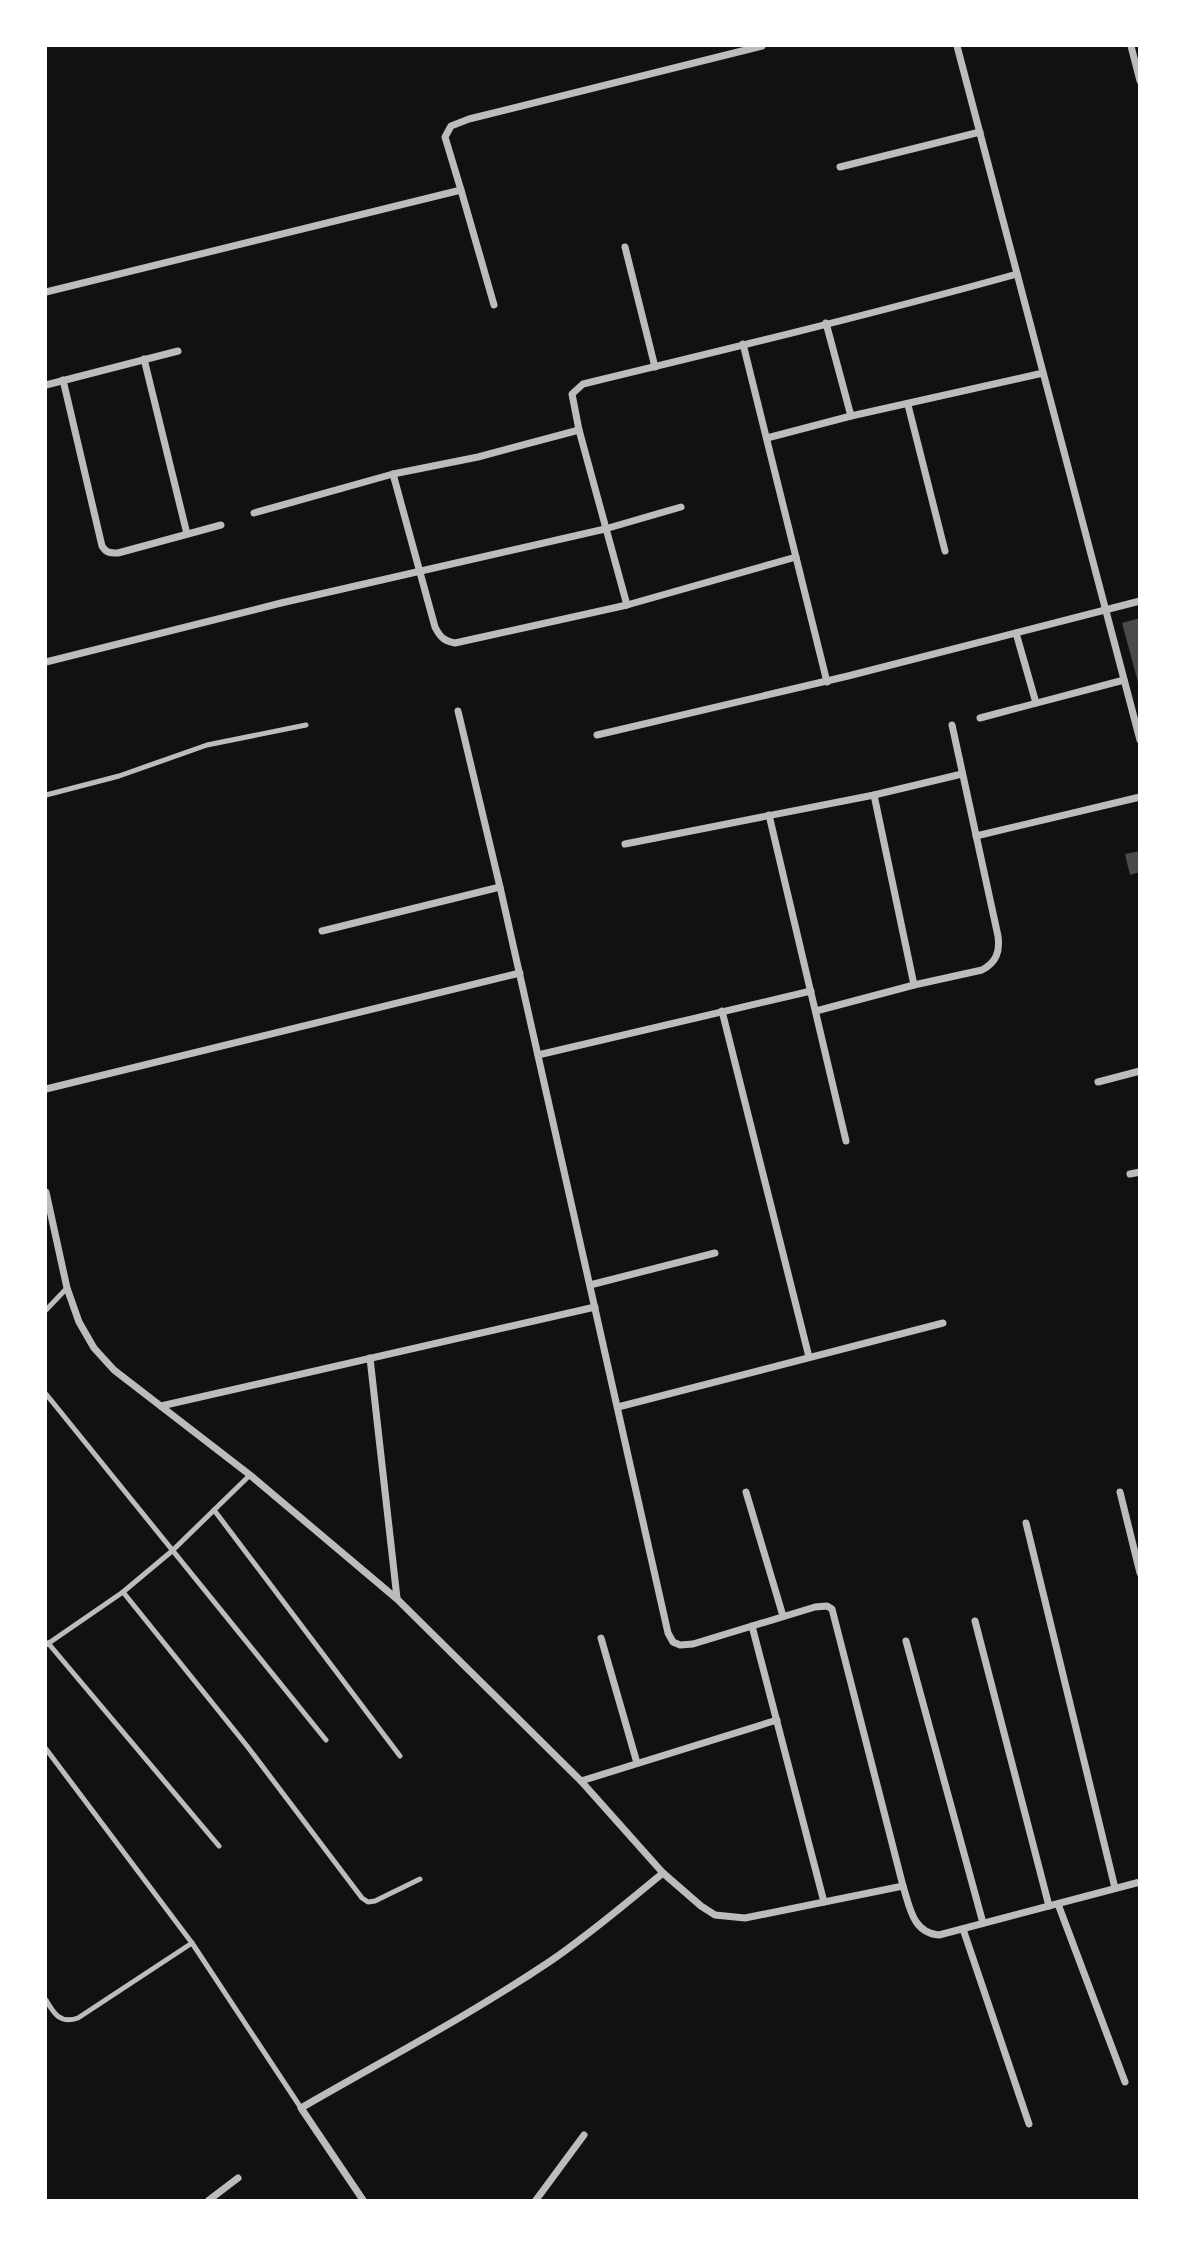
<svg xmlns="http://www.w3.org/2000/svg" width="1185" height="2246" viewBox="0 0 1185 2246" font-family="'Roboto Condensed',sans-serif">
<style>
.building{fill:#4a4a4a}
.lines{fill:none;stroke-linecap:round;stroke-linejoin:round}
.service{stroke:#bcbcbc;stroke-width:5}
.minor{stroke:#bcbcbc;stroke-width:7}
</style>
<rect width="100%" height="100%" fill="#111"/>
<g class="building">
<polygon points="1140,618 1140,686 1139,686 1122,623"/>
<polygon points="1140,851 1140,872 1130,875 1125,854"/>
</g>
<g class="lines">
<g class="service">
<polyline points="46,795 119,776 207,745 306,725"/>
<polyline points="46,1310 67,1288"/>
<polyline points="46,1394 326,1740"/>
<polyline points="214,1510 400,1756"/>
<polyline points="123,1592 247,1746 362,1898 368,1902 375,1901 420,1879"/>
<polyline points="48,1643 219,1846"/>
<polyline points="46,1645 123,1592 172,1551 250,1475"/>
<polyline points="46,1749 192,1943 301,2108"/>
<path d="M 46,2000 C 54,2014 60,2024 78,2018 L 192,1943"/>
</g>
<g class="minor">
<polyline points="957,46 1140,740"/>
<polyline points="1131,46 1140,81"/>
<polyline points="840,167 980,132"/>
<polyline points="461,190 494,305"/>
<polyline points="625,247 655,367"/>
<polyline points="46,292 461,190 445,137 451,126 469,119 762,46"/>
<polyline points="826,323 851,416"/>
<polyline points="743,344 827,682"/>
<polyline points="144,359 187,534"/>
<path d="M 63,380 L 102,546 C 106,553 110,553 118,553 L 221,525"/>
<polyline points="46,385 178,351"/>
<polyline points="908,405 945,551"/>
<polyline points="767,438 851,416 1043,373"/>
<path d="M 393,474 L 435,627 C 440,637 444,641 455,643 L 627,605 L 796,557"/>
<polyline points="254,513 393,474 478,457 579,430"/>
<path d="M 627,605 L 579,430 L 572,394 L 583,384 C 728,349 873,314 1017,274"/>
<polyline points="1016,633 1036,703"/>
<polyline points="46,662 281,603 605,529 681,507"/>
<polyline points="458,711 500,887 668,1633 673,1642 680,1645 693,1644 815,1607 827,1606 832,1609 903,1886"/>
<polyline points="980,718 1124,680"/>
<polyline points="597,735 848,676 1140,601"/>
<polyline points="874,795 914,985"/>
<polyline points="769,815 846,1141"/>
<polyline points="976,836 1140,797"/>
<polyline points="625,844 874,795 962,774"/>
<polyline points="322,931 500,887"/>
<polyline points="722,1011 809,1357"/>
<path d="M 816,1011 L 914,985 L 982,970 C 997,962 1000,951 998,936 L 952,725"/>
<polyline points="538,1055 811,991"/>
<polyline points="1098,1082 1140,1071"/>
<polyline points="46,1089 520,973"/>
<polyline points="1130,1174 1140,1172"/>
<path d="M 46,1192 L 67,1288 L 79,1322 L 94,1348 L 114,1370 L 250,1475 L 397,1599 L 581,1781 L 663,1873 L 701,1906 L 715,1915 L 745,1918 L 903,1886 C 910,1908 913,1933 939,1935 L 1140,1882"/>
<polyline points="590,1285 715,1253"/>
<polyline points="370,1358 397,1598"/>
<polyline points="161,1406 595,1307"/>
<polyline points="618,1407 943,1323"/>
<polyline points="746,1492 783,1616"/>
<polyline points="1120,1492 1140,1573"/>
<polyline points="1026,1523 1115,1888"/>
<polyline points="975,1621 1049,1906"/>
<polyline points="752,1626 824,1902"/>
<polyline points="601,1638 637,1763"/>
<polyline points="906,1641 983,1923"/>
<polyline points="581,1781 777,1720"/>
<polyline points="1058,1904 1125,2082"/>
<polyline points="963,1929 1029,2124"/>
<polyline points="209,2200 238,2178"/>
<path d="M 363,2200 L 301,2108 C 384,2060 470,2015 549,1962 C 589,1935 626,1903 663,1873"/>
<polyline points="536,2200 584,2135"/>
</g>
</g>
<rect width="1185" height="2246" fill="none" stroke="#ffffff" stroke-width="94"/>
</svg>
